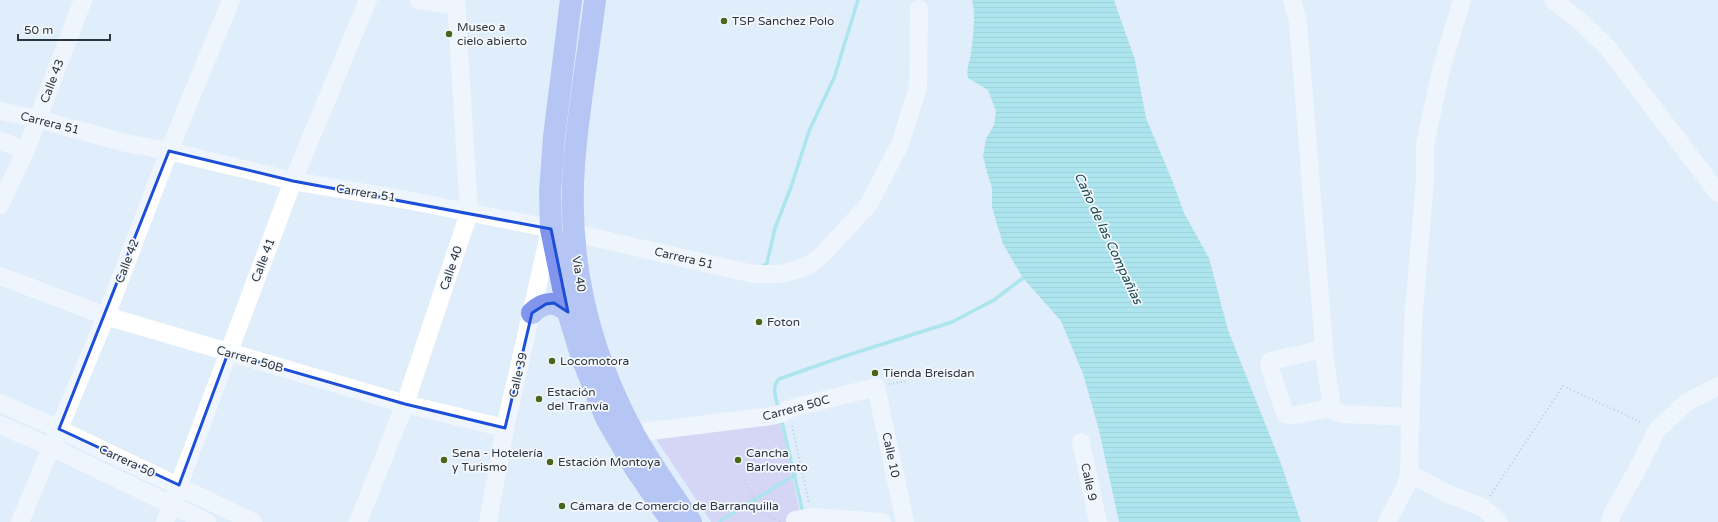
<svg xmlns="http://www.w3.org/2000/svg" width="1718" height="522" viewBox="0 0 1718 522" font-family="'Varela Round',sans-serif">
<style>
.green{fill:#c8b9f0}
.water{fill:url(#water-rules)}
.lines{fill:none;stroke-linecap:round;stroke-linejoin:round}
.stream{stroke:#6fdbe2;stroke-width:3.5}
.path{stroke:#97a2ae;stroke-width:2;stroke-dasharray:1 3;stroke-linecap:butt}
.minor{stroke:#fff;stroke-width:18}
.highway{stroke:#8295ed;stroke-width:22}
.marked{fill:none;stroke:#1d4ed8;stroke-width:3;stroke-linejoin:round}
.poi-dot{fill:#49661a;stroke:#f5f9fe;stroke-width:1.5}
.labels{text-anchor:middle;stroke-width:3.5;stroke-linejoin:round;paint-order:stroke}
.poi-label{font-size:12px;fill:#2d353e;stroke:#f5f9fe;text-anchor:start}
.street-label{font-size:12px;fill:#2d353e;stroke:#f5f9fe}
.water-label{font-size:13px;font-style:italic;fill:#18494c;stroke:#f5f9fe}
</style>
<defs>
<pattern id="water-rules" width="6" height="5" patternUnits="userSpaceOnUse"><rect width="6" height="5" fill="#6fdbe2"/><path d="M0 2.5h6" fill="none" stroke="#5cb2b9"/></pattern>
</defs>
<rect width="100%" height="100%" fill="#e0edfa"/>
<polygon class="green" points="779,416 802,522 711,522 654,436"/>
<path class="water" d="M 972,0 L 1114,0 L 1135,60 L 1146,118 L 1172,180 L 1184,213 L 1209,258 L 1228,330 L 1280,461 L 1301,522 L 1119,522 L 1099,430 L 1083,374 L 1061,321 L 1023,278 L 1003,244 L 992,207 L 992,188 L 987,172 L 983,156 L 986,139 L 994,125 L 996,111 L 988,90 L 968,78 C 966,68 970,62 971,53 C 973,37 976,16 972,0 Z"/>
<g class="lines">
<g class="stream">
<polyline points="762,267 767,263 775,228 791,187 809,131 834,78 858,0"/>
<path d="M 778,408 C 776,398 771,387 779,379 L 839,358 L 952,322 L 994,300 L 1023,278"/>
<polyline points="781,418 803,513"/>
<polyline points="720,521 795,475"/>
</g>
<g class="path">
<polyline points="889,384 908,381"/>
<polyline points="792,426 809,503"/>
<polyline points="744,480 763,513 780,521"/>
<polyline points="1490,496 1563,386 1643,423"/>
</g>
<g class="minor">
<polyline points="419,0 457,6"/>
<polyline points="1292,0 1298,22 1325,360 1332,408 1337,412 1343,414 1411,417"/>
<polyline points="1553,0 1578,19 1608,48 1718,193"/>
<polyline points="0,111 37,119 126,143 169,151 293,181 407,200 574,233 753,274 781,274 796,270 809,265 821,256 869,204 900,144 918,88 919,9"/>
<polyline points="0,141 26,150"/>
<polyline points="0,205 26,150 83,0"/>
<polyline points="0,276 106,316 405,404 505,428"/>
<path d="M 1325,360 L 1323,352 L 1315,351 L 1270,361 L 1269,366 L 1285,414 C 1291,418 1322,409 1332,408"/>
<polyline points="0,403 59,429 253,522"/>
<polyline points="0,425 51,447 207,522"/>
<polyline points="635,435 643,432 771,416 784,413 788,409 876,387 905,522"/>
<polyline points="1081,442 1098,522"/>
<polyline points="1409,473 1448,494 1482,507 1499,522"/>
<polyline points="795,520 812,517 882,522"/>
<polyline points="20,522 106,316 169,151 231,0"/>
<polyline points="165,522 293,181 368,0"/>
<polyline points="358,522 405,404 469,213 456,0"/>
<polyline points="488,522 505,428 550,231"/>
<polyline points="1387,522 1406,486 1409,473 1413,320 1425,181 1425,144 1441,70 1462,0"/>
<polyline points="1610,522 1613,512 1637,470 1657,430 1687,402 1718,386"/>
</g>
<g class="highway">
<polyline points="571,0 554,137 550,192 551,229 568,312 582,358 606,418 635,468 672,522"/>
<path d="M 595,0 C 588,55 578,110 574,165 C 567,261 589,352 635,436 C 652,466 672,494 691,522"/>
<path d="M 532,313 C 544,301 556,301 568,312"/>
</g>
</g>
<path d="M0 0H1718V522H0ZM 169,151 L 293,181 L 551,229 L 568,312 L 554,303 L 546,304 L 532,313 L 505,428 L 405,404 L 228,353 L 179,485 L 59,429 Z" fill="#e0edfa" fill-opacity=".55" fill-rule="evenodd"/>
<path class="marked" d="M 169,151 L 293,181 L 551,229 L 568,312 L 554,303 L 546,304 L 532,313 L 505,428 L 405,404 L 228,353 L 179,485 L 59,429 Z"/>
<g class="poi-dot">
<circle cx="724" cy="21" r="4"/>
<circle cx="449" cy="34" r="4"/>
<circle cx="759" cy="322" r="4"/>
<circle cx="552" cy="361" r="4"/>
<circle cx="875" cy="373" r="4"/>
<circle cx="539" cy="399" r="4"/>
<circle cx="444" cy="460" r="4"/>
<circle cx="738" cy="460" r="4"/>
<circle cx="550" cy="462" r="4"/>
<circle cx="562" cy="506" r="4"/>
</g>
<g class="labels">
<g class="poi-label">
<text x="732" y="25">TSP Sanchez Polo</text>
<text x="457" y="31">Museo a<tspan x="457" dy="14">cielo abierto</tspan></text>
<text x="767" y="326">Foton</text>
<text x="560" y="365">Locomotora</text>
<text x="883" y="377">Tienda Breisdan</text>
<text x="547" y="396">Estación<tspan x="547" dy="14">del Tranvía</tspan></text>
<text x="452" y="457">Sena - Hotelería<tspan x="452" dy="14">y Turismo</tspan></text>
<text x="746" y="457">Cancha<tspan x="746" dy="14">Barlovento</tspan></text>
<text x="558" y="466">Estación Montoya</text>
<text x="570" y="510">Cámara de Comercio de Barranquilla</text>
</g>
<g class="street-label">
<text transform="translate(52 81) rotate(-69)" y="4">Calle 43</text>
<text transform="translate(50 123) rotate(14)" y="4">Carrera 51</text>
<text transform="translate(366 193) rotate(9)" y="4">Carrera 51</text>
<text transform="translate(684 258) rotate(13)" y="4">Carrera 51</text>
<text transform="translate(263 260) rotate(-69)" y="4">Calle 41</text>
<text transform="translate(127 261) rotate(-69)" y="4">Calle 42</text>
<text transform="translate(451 268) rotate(-71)" y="4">Calle 40</text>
<text transform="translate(579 274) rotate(81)" y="4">Vía 40</text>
<text transform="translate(250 359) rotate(16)" y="4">Carrera 50B</text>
<text transform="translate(518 375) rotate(-77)" y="4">Calle 39</text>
<text transform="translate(796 408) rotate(-15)" y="4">Carrera 50C</text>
<text transform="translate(891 455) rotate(78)" y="4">Calle 10</text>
<text transform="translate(127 461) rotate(25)" y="4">Carrera 50</text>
<text transform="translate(1089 482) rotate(78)" y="4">Calle 9</text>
</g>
<g class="water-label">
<text transform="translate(1109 238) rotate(65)" y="5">Caño de las Compañias</text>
</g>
</g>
<path d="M18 34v6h92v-6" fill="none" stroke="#2d353e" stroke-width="2"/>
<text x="24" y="34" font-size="12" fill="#2d353e" stroke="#f5f9fe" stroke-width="3" paint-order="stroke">50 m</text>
</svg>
